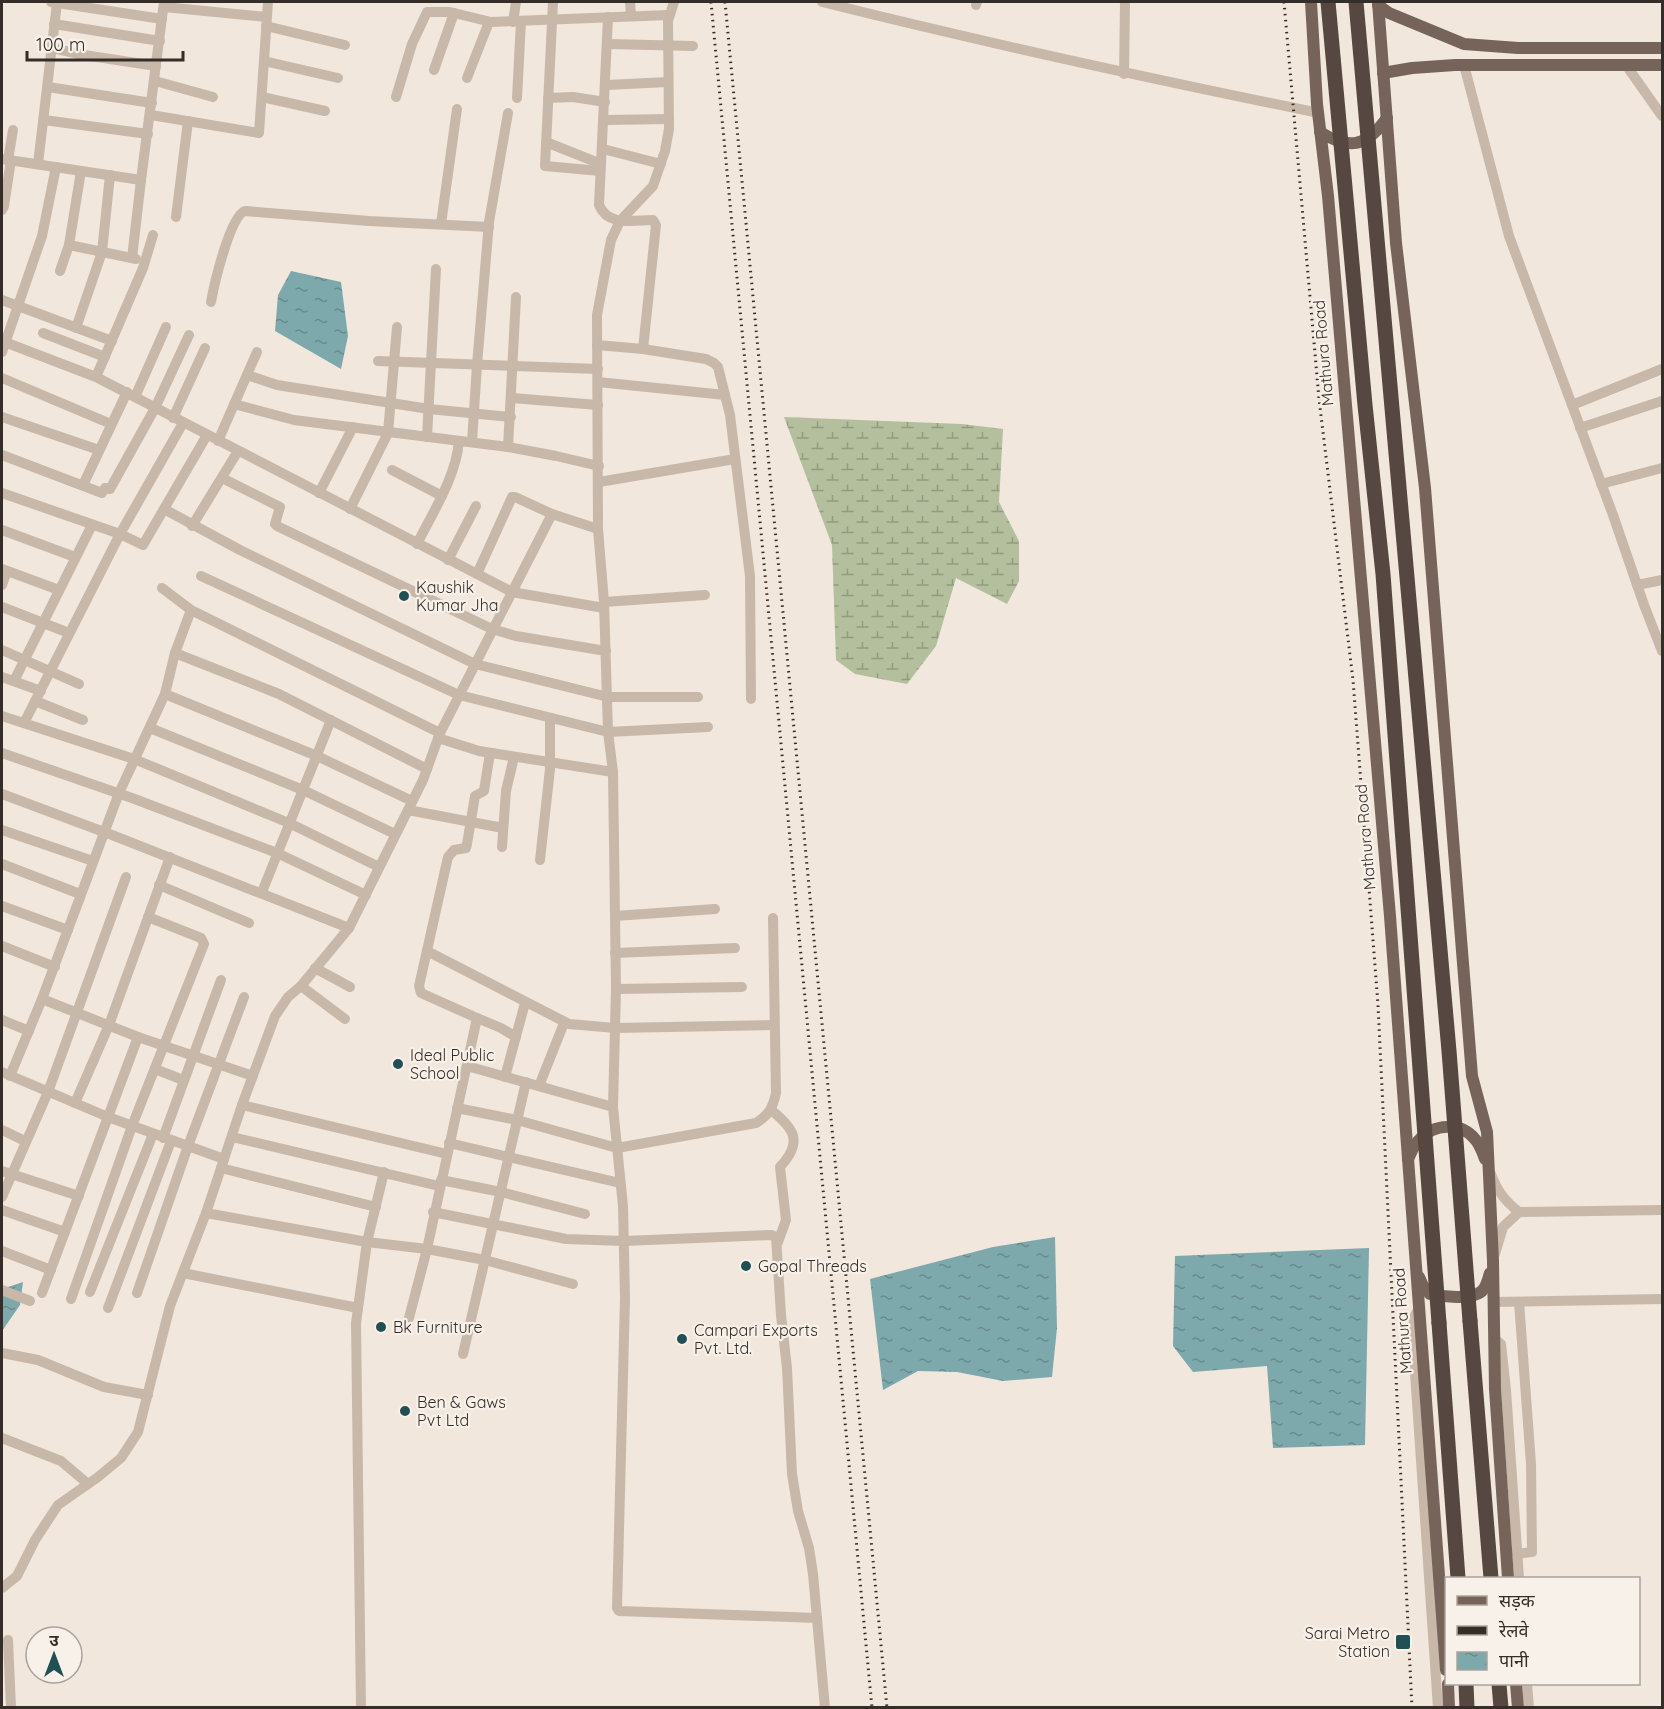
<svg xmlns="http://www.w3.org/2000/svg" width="1664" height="1709" viewBox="0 0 1664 1709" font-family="Quicksand,'Noto Sans Devanagari',sans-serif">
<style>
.wetland{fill:url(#wetland-marsh)}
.water{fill:url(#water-ripples)}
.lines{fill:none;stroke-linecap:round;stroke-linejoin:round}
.minor{stroke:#c8b8a9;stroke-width:10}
.major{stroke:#76645a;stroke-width:12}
.highway{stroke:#564740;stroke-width:15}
.rail{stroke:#352d28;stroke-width:3;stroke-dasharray:1.5 4.5;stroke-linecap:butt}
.highway-bridge{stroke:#564740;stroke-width:15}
.poi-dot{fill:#215054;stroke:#f8f1e9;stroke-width:2}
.labels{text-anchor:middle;stroke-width:4.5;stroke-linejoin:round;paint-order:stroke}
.street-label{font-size:16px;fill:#352d28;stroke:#f8f1e9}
.poi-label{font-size:16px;fill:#352d28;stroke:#f8f1e9;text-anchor:start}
</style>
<defs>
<pattern id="wetland-marsh" width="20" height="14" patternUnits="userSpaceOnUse" patternTransform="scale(1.5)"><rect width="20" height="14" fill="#b3bf9d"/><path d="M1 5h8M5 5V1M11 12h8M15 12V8" fill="none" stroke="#929c80"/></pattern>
<pattern id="water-ripples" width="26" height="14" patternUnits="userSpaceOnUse" patternTransform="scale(1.5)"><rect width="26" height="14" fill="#7da9ac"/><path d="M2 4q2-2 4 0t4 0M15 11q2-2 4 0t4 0" fill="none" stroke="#678a8c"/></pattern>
</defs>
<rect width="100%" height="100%" fill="#f1e7dc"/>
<polygon class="wetland" points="784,417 962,424 1003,429 999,502 1019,541 1019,581 1007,604 956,578 936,646 907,684 855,674 836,660 832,545"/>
<g class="water">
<polygon points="291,271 341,282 348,336 341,369 275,331 278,295"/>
<polygon points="1055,1237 1057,1328 1052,1377 1003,1381 957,1372 918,1371 883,1390 870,1279 993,1247"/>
<polygon points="1369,1248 1365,1445 1273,1448 1267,1366 1193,1372 1173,1346 1175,1256"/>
<polygon points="23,1282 20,1305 2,1331 2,1289"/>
</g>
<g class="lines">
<g class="minor">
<polyline points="51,2 162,19"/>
<polyline points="553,2 545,166 600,171"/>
<polyline points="630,2 631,16"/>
<path d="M 822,2 C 986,43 1152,79 1319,113"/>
<polyline points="976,5 977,2"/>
<polyline points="164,7 266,17"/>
<path d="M 608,17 L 599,205 C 608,227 634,220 653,220 L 656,225 L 643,349"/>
<polyline points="513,22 516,2"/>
<polyline points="54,24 160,41"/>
<polyline points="266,26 345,45"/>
<polyline points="608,44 693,46"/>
<polyline points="52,48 84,55 156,66"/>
<polyline points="264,61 338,78"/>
<polyline points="1464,65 1509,236 1613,515 1644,605 1662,651"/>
<polyline points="1626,65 1662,116"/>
<polyline points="434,70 454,13"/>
<polyline points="1124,74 1125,2"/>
<polyline points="467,78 489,22"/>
<polyline points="155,81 213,97"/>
<polyline points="606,85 668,82"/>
<polyline points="48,87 152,103"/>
<polyline points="262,97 325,111"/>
<polyline points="396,97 412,44 427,12 450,12 491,22 669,15"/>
<polyline points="517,98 521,21"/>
<polyline points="548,98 573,97 605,102"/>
<polyline points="151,115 259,133 268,2"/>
<polyline points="44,120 148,134"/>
<polyline points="605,120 669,119"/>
<polyline points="546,142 601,164"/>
<polyline points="603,149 661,164"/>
<polyline points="2,159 141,180 164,2"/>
<polyline points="8,160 13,130"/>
<polyline points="38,164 57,3"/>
<polyline points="2,210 4,206 11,160"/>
<polyline points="176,217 188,121"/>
<polyline points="441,224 457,109"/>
<polyline points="69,245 136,259"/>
<polyline points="132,258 141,180"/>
<polyline points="60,271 69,245 81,171"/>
<polyline points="2,300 112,341"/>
<path d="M 211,302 C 214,285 230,216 245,211 L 369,221 L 489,227"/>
<polyline points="76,328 102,252 110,175"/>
<polyline points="43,333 105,357"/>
<polyline points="2,341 96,377 512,592 604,608"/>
<polyline points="597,345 643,349 706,359 714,363 718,367 730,415 750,576 751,699"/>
<polyline points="2,352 42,236 56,167"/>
<polyline points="378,361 598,369"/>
<polyline points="247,375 277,385 429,409 511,417"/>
<polyline points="96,377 143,268 153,235"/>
<polyline points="2,378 111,424"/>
<polyline points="598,382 725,395"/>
<polyline points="135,397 166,327"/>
<polyline points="512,398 598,405"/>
<polyline points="234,404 294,420 508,447 556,456 599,466"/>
<polyline points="1572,405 1662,369"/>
<polyline points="2,417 99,450"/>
<polyline points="173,418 205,348"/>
<polyline points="1580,428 1662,401"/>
<polyline points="427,437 436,269"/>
<polyline points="218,441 257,352"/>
<polyline points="472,442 477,365 489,222 508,113"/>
<polyline points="508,447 516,297"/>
<polyline points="2,455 102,493 105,488 110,489 155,408 189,335"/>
<polyline points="392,470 442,496"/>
<polyline points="222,478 280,507 275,524 277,526 492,629 516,636 606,651"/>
<polyline points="599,482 735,459"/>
<polyline points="1601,484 1662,468"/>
<polyline points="83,485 127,392"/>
<polyline points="2,493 120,534 143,545 207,435"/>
<polyline points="319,493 353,427"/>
<polyline points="164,509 240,550 475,664 608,697 698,697"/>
<polyline points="350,509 388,433 397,327"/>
<polyline points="192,526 238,451"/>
<polyline points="2,530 75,557"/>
<path d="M 417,544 C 433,512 456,477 459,441"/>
<polyline points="448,560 476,506"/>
<polyline points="2,569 59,590"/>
<polyline points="477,574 512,497 515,497 552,514 598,529"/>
<polyline points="201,576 459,695 608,732 708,727"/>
<polyline points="2,585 7,571"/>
<polyline points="1637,585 1662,580"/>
<polyline points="162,588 191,610 440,733"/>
<polyline points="604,602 705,595"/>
<polyline points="2,607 69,633"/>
<polyline points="2,650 79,684"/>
<polyline points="175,653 279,694 427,769"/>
<polyline points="2,677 41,691"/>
<polyline points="14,681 92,525"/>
<polyline points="165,694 317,756 412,801"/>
<polyline points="35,701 83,720"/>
<polyline points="2,716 134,759 289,823 379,867"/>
<polyline points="24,723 120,534 183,423"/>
<polyline points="150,728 303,790 395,834"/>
<polyline points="438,738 479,751 613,772"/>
<polyline points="2,753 132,798 277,853 366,895"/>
<polyline points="2,794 112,835 349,928"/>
<polyline points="408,810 503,828"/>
<polyline points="2,830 93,861"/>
<polyline points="502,847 506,791 514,757"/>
<polyline points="540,860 550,769 550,718"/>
<polyline points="2,864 80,894"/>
<polyline points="159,885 249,923"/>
<polyline points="262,892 331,720"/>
<polyline points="2,906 68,930"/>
<polyline points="615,916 715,909"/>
<polyline points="2,946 55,967"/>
<polyline points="427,951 569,1024 615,1028 774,1025"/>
<polyline points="615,953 735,948"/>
<polyline points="315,968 350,987"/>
<polyline points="301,986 345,1019"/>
<polyline points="616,989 742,987"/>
<polyline points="42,999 138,1037 253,1076"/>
<polyline points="477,1018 501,1028 516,1037"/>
<polyline points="2,1020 29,1031"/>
<polyline points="467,1066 613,1107 623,1206 625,1298 617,1608 619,1611 817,1618"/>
<polyline points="155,1069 183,1080"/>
<polyline points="2,1072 108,1117 224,1159"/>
<polyline points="10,1076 42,999 119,793 165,694 175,653 191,610"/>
<polyline points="505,1077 525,1003"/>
<polyline points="539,1086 564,1023"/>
<polyline points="75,1103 109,1025 170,857"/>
<polyline points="242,1105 447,1154"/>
<polyline points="613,1107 616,989 613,772 608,732 604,602 598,529 597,315 611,240 620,221 653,186 665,151 669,129 668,21 674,2"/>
<path d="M 457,1108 L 517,1120 L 617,1148 L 756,1123 C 769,1115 773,1107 776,1093 L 773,918"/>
<path d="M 771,1110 C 795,1129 803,1142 780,1167 L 786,1220 L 778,1242"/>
<polyline points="2,1130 25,1141"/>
<polyline points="232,1137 439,1186"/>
<polyline points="163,1138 221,980"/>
<polyline points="449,1143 620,1183"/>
<polyline points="221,1168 376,1207"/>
<polyline points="2,1171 79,1196"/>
<path d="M 1491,1174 C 1497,1191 1505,1201 1519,1212 L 1662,1210"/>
<polyline points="441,1180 501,1192 585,1214"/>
<polyline points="2,1197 48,1092 126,877"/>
<polyline points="2,1210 65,1232"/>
<polyline points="433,1212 566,1239 624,1241 771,1235 776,1237 781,1315 787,1368 792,1474 798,1511 809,1548 813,1574 825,1708"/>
<polyline points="206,1213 367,1242 427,1249 485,1260 573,1284"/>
<polyline points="2,1251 51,1270"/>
<polyline points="1495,1254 1503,1227 1519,1212"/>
<polyline points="183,1273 358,1308"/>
<polyline points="2,1290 30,1301"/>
<polyline points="90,1292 153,1134"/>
<polyline points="42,1293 138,1037"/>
<polyline points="137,1293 188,1146 244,997"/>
<polyline points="71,1299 132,1126 204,944 201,938 148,917"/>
<polyline points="1494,1302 1662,1299"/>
<polyline points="108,1308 171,1141"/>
<polyline points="1419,1308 1414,1317 1413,1344 1438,1708"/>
<polyline points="409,1318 427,1249 477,1018 421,993 419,986 448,857 454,850 466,848 467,844 475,796 484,791 490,753"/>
<polyline points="1494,1338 1501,1344 1506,1390 1519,1578"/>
<polyline points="2,1353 38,1360 104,1387 148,1395"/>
<polyline points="463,1354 526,1082"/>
<polyline points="2,1438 61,1461 88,1484"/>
<polyline points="1517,1554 1532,1552 1531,1464 1519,1302"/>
<polyline points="2,1588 17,1576 35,1540 58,1505 98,1477 121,1458 138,1432 170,1306 206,1213 242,1105 275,1016 288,997 301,986 349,928 423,780 440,733 552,514"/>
<polyline points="8,1640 11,1708"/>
<polyline points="1527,1684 1529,1708"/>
<polyline points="361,1708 356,1323 367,1242 384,1172"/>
</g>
<g class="major">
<polyline points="1311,2 1317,104 1328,196 1390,916 1446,1670"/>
<polyline points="1378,2 1396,243 1425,488 1472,1076 1487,1132 1493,1261 1495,1389 1508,1578"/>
<polyline points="1378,5 1389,13 1464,44 1518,48 1662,48"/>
<polyline points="1383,73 1412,68 1455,65 1662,65"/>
<path d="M 1320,132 C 1350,151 1367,146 1387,118"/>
<path d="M 1408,1159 C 1411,1153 1414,1144 1420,1139 C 1434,1124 1460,1122 1474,1138 C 1480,1144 1482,1151 1485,1159"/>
<path d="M 1419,1277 L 1423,1286 L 1430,1294 C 1443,1297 1472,1300 1482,1291 C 1487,1286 1488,1279 1490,1273"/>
<polyline points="1448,1684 1449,1708"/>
<polyline points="1516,1684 1518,1708"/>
</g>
<g class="highway">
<polyline points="1470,1321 1491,1578"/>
<polyline points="1439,1323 1458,1578"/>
<polyline points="1466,1684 1467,1708"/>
<polyline points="1499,1684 1501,1708"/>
</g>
<g class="rail">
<polyline points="711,2 872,1708"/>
<polyline points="725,2 887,1708"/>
<polyline points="1284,2 1319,399 1353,680 1378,1005 1412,1708"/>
</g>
<g class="highway-bridge">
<polyline points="1328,2 1365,405 1383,574 1439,1323"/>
<polyline points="1356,2 1449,1051 1470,1321"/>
</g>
</g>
<g class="poi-dot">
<circle cx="404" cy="596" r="6"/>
<circle cx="398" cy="1064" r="6"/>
<circle cx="746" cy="1266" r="6"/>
<circle cx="381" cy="1327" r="6"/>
<circle cx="682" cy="1339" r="6"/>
<circle cx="405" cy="1411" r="6"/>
<rect x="1395" y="1634" width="16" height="16" rx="3"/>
</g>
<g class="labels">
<g class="street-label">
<text transform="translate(1323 353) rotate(-95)" y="6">Mathura Road</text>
<text transform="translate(1365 837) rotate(-95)" y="6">Mathura Road</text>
<text transform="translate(1402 1321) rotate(-94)" y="6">Mathura Road</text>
</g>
<g class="poi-label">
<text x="416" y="593">Kaushik<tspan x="416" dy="18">Kumar Jha</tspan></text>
<text x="410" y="1061">Ideal Public<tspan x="410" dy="18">School</tspan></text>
<text x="758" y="1272">Gopal Threads</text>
<text x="393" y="1333">Bk Furniture</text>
<text x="694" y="1336">Campari Exports<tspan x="694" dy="18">Pvt. Ltd.</tspan></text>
<text x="417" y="1408">Ben &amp; Gaws<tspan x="417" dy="18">Pvt Ltd</tspan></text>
<text x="1390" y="1639" text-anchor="end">Sarai Metro<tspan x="1390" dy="18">Station</tspan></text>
</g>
</g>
<rect width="1664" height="1709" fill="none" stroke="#352d28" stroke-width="6"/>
<rect x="1445" y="1577" width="195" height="108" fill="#f8f1e9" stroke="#aaa39c" stroke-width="1.5"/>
<rect x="1457" y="1596" width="30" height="9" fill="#76645a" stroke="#aaa39c" stroke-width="1.5"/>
<text x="1499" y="1607" font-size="18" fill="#352d28">सड़क</text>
<rect x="1457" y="1626" width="30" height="9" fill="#352d28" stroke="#aaa39c" stroke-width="1.5"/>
<text x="1499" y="1637" font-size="18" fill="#352d28">रेलवे</text>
<rect x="1457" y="1652" width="30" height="18" fill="url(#water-ripples)" stroke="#aaa39c" stroke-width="1.5"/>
<text x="1499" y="1667" font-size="18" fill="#352d28">पानी</text>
<g transform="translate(54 1655)"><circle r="28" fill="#f8f1e9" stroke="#aaa39c" stroke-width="1.5"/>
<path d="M0-4.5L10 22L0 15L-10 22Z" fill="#215054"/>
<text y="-9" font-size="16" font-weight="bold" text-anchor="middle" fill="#352d28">उ</text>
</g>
<path d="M27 51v9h156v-9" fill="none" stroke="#352d28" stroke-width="3"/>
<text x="36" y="51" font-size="18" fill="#352d28" stroke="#f8f1e9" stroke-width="4.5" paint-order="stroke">100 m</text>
</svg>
